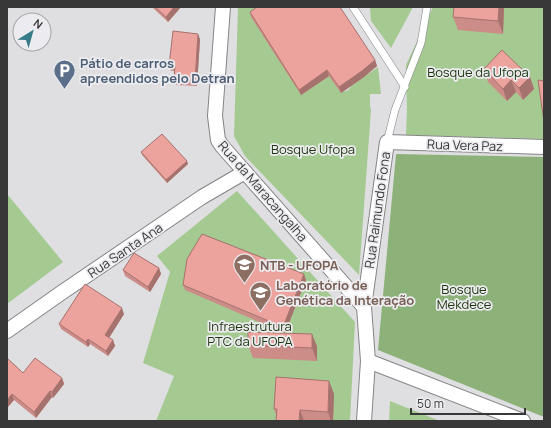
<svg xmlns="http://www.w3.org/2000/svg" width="551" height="428" viewBox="0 0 551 428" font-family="Manrope,sans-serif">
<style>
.green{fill:#a5ca91}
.forest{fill:#8db279}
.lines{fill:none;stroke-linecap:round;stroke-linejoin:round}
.lane-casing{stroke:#848487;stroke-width:8}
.street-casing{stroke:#848487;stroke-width:16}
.lane{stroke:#fff;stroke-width:7}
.street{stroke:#fff;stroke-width:14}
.wall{fill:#cc8c87}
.shaded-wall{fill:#a6726e}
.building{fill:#eda39d;stroke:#a6726e}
.labels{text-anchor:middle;stroke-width:3.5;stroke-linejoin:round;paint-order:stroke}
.service-label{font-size:13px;font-weight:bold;fill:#4e5e75;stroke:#ececf0;text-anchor:start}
.park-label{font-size:13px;fill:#1c350c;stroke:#ececf0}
.street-label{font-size:13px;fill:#383839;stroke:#ececf0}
.education-label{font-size:13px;font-weight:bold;fill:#785e54;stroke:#ececf0;text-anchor:start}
</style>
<rect width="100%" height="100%" fill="#dfdfe2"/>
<g class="green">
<path d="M 238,7 L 268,7 L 332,74 L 340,91 C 345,92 349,91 351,86 L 378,67 L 381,94 L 370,94 L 370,106 L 371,110 L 359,275 L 245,156 L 234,136 Z"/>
<polygon points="370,7 413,7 391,48 371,21"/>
<polygon points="433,7 544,7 544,139 406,135 407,110 406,65"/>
<polygon points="237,191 355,322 350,421 156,421 174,376 143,363 170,272 157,256"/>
<polygon points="7,194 63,262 7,304"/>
<polygon points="390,401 440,421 389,421"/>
</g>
<polygon class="forest" points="396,154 544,157 544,417 378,350"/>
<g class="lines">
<defs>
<g id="lane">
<polyline points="353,7 405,87"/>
<polyline points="387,142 395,110 421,43 427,7"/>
</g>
<g id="street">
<polyline points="223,7 215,116 218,140 222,146 364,307"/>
<polyline points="7,331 61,293 202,197 245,172"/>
<polyline points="368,361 523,421"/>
<polyline points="364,421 368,361 364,307 387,142 544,147"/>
</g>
</defs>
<use href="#lane" class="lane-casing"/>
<use href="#street" class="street-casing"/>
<use href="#lane" class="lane"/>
<use href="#street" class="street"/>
</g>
<g class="wall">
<polygon points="152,7 181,7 168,22"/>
<polygon points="504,7 503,34 458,30 453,17"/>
<polygon points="250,12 375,60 377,66 364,77 341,93 329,76 301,95 251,17"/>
<polygon points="200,39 197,86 176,85 174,79 175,71 171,71 169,66"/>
<polygon points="484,69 530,77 534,89 523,100 516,92 507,101 488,82"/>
<polygon points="141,152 188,164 167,183 142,155"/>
<polygon points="159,268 161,274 150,292 125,276 123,270"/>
<polygon points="306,280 285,333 185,290 183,285"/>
<polygon points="124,314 109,338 113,340 115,346 108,356 90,344 88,347 61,329 59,324"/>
<polygon points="248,345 317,346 317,361 253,358"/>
<polygon points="7,358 23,373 62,378 64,384 53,398 52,397 36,418 14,400 7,408"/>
<polygon points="329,381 334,394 333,421 276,421 276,415 274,409"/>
</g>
<g class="shaded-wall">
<polygon points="174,7 181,7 168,22 166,17"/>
<polygon points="499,7 504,7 503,34 498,21"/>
<polygon points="198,34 200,39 197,86 195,81"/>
<polygon points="375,60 377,66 364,77 341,93 339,87"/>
<polygon points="327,70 329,76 301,95 299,90"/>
<polygon points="530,77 534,89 523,100 519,88"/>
<polygon points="511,80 516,92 507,101 503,89"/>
<polygon points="187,161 188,164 167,183 166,180"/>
<polygon points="159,268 161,274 150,292 148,287"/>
<polygon points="304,274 306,280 285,333 283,327"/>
<polygon points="122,308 124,314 107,341 105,335"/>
<polygon points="312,334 317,346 317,361 312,348"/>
<polygon points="88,339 90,344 88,347 86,342"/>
<polygon points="113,340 115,346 108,356 106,351"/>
<polygon points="62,378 64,384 53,398 52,392"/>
<polygon points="329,381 334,394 333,421 331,421 328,412"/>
<polygon points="50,391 52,397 36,418 34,412"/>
<polygon points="12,394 14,400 7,408 7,400"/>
<polygon points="300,410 304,421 299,421"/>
</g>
<g class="building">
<polygon points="155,7 174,7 166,17"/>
<polygon points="257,7 340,7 375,60 362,71 339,87 327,70 299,90 250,12"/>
<polygon points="454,7 499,7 498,21 453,17"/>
<polygon points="173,31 198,34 195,81 174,79 175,66 169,66"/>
<polygon points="502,50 530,77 519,88 511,80 503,89 484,69"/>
<polygon points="538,80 544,81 544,122"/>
<polygon points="162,134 187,161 166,180 141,152"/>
<polygon points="202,234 304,274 283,327 183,285 187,259"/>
<polygon points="134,253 159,268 148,287 123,270"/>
<polygon points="85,284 122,308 105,335 113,340 106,351 88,339 86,342 59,324"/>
<polygon points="248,332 312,334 312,348 248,345"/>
<polygon points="7,358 23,373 35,358 62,378 52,392 50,391 34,412 12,394 7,400"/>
<polygon points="276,377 329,381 328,412 300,410 299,421 276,421 277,409 274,409"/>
</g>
<defs>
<symbol id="parking-pin" viewBox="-11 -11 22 30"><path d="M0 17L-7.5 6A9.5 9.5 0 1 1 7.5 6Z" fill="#5c6f8a" stroke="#ececf0"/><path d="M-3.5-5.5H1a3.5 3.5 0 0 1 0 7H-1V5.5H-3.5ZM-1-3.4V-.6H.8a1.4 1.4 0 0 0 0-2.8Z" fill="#fff"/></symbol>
<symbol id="university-pin" viewBox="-11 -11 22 30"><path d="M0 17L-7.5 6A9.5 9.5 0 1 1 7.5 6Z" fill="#8d6e63" stroke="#ececf0"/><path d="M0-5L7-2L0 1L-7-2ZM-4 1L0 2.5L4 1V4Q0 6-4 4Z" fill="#fff"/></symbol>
</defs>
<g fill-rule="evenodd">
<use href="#parking-pin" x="52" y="58" width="25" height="34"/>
<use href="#university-pin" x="232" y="252" width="25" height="34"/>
<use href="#university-pin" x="248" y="280" width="25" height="34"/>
</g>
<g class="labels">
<g class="service-label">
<text x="80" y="68">Pátio de carros<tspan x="80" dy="15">apreendidos pelo Detran</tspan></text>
</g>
<g class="park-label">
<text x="478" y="77">Bosque da Ufopa</text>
<text x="313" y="154">Bosque Ufopa</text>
<text x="464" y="294">Bosque<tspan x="464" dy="15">Mekdece</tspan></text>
<text x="250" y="331">Infraestrutura<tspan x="250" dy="15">PTC da UFOPA</tspan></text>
</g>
<g class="street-label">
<text transform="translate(465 145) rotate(2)" y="5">Rua Vera Paz</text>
<text transform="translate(263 191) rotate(49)" y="5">Rua da Maracangalha</text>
<text transform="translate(377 210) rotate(-82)" y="5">Rua Raimundo Fona</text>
<text transform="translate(125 250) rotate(-34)" y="5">Rua Santa Ana</text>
</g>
<g class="education-label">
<text x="260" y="270">NTB - UFOPA</text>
<text x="276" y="290">Laboratório de<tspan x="276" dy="15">Genética da Interação</tspan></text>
</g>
</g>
<rect width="551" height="428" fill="none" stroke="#383839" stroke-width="16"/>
<g transform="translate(32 32) rotate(37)"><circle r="19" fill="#ececf0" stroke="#a4a4a7"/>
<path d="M0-3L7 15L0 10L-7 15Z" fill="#377c89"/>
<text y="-6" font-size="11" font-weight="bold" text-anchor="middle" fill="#383839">N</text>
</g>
<path d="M411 408v6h114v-6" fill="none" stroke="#383839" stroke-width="2"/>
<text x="417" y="408" font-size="12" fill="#383839" stroke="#ececf0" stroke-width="3" paint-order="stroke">50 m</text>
</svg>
